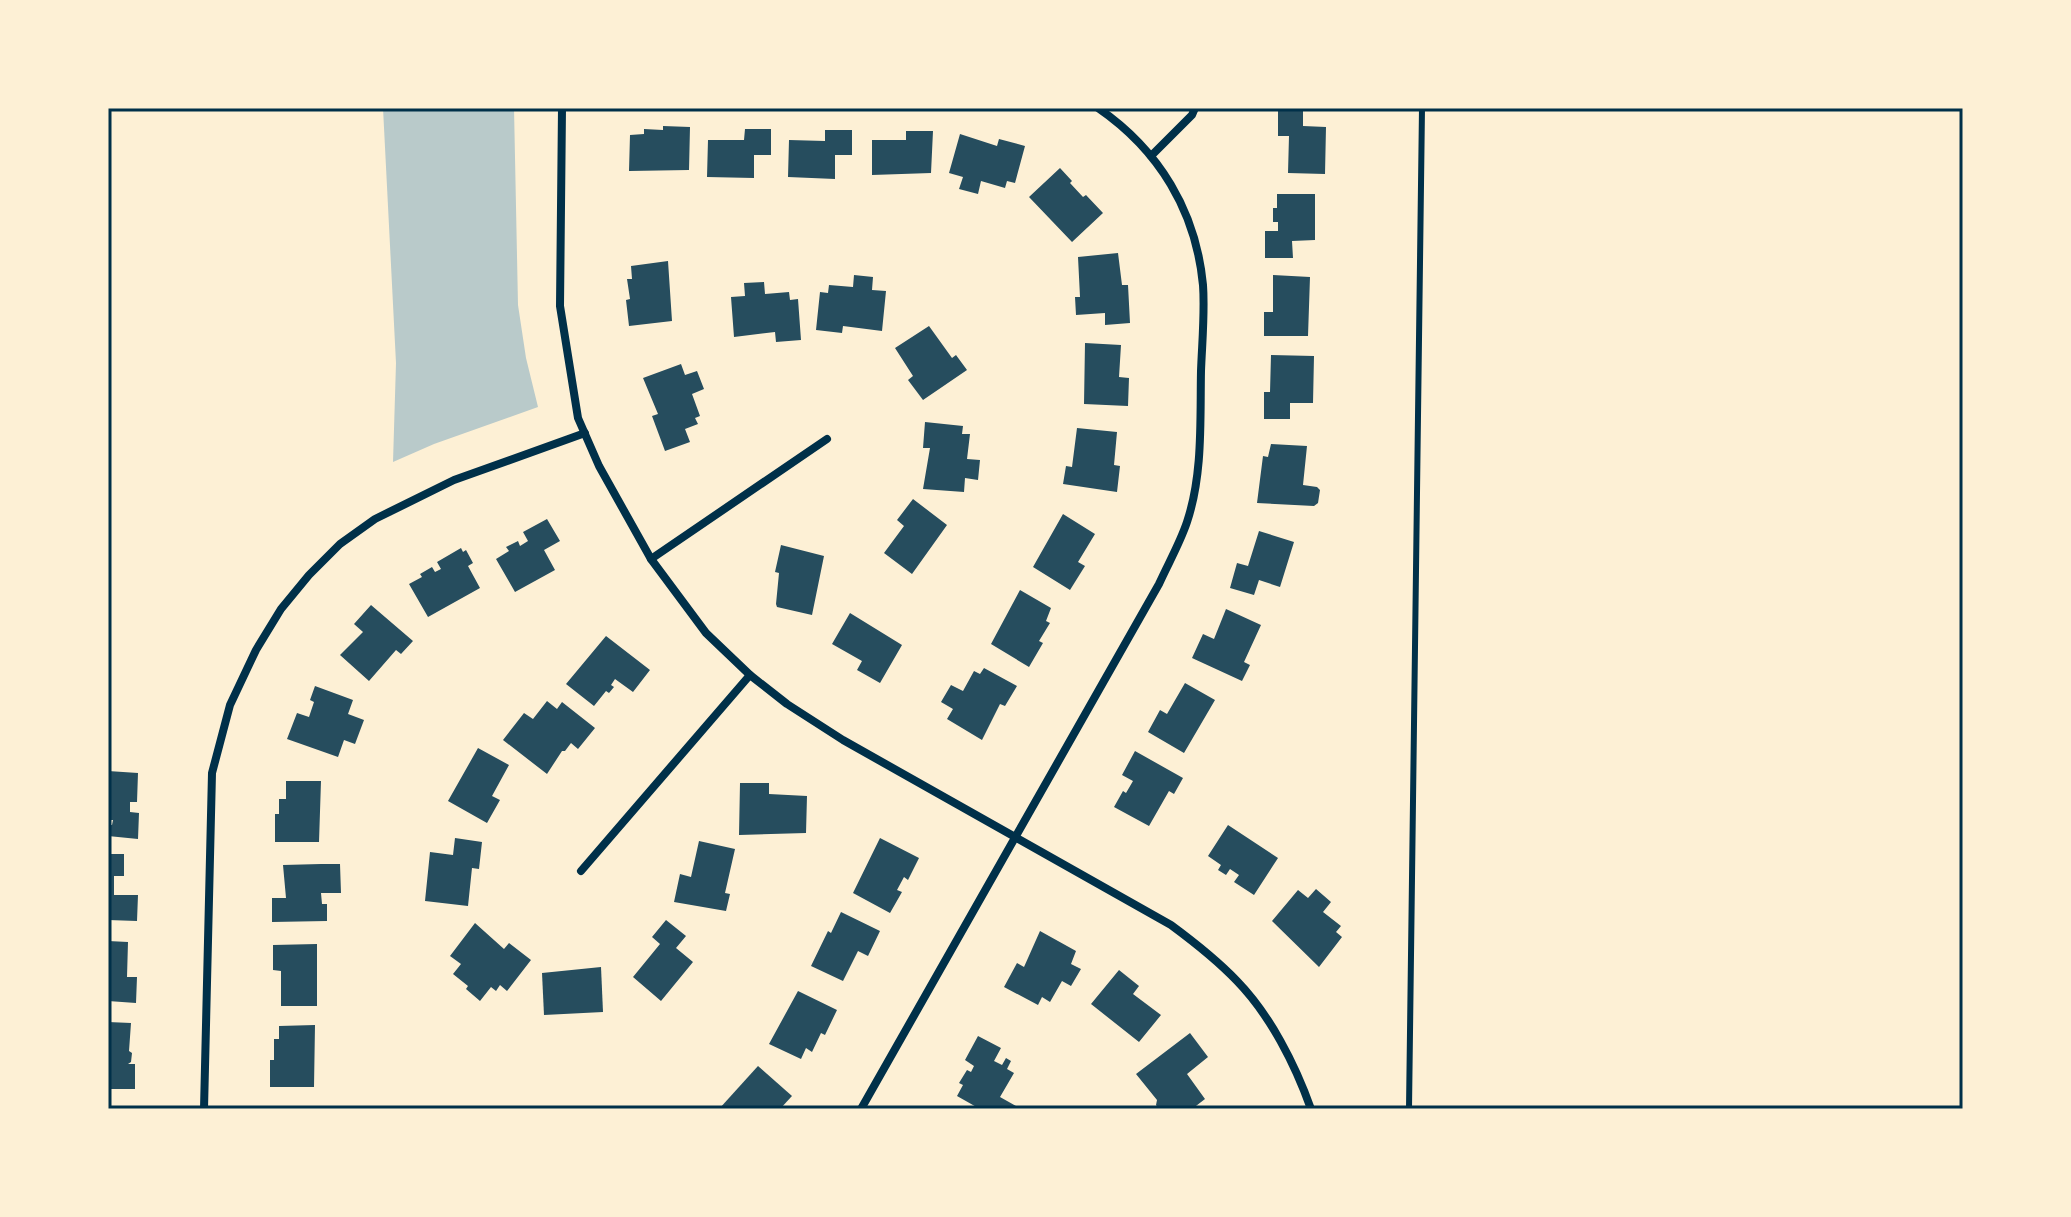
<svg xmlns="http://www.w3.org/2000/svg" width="2071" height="1217" viewBox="0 0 2071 1217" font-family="Montserrat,sans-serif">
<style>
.green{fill:#b9caca}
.building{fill:#264d5e}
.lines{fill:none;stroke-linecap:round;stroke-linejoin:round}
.service{stroke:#003049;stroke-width:6}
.minor{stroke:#003049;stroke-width:8}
.neatline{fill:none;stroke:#003049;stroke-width:3}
</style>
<rect width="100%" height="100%" fill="#fdf0d5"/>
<polygon class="green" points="383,108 514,108 518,305 526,358 538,407 434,444 393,462 396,363"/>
<g class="building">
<polygon points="1278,110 1303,110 1303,126 1326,127 1325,174 1288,173 1289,136 1278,136"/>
<polygon points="663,126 690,127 689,170 629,171 630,135 644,134 644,129 663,130"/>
<polygon points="745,129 771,129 771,155 754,155 754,178 707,177 708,140 744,140"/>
<polygon points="825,130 852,130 852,155 835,155 835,179 788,177 789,140 825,141"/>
<polygon points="906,131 933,131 931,173 872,175 872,140 906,140"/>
<polygon points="960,134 997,146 999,139 1025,146 1015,183 1007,181 1005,188 981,181 978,194 959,189 963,177 949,173"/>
<polygon points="1060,168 1072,181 1070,183 1083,197 1086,195 1103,213 1072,242 1029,197"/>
<polygon points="1277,194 1315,194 1315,240 1292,241 1293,258 1265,258 1265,231 1278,231 1278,222 1273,222 1273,208 1277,208"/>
<polygon points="1118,253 1122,285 1128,285 1130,323 1105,325 1105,313 1076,315 1075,297 1080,297 1078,257"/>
<polygon points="668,261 672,321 629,326 626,300 630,299 627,279 632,279 631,266"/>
<polygon points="854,275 873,277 872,290 886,291 882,331 843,326 842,333 816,330 820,292 828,293 829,285 853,287"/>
<polygon points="1273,275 1310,277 1308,336 1264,336 1264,312 1273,312"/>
<polygon points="764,282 765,294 789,292 790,300 798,299 801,340 776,342 775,332 734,337 731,297 745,296 744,283"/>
<polygon points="929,326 952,358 956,355 967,370 923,400 908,380 913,376 895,348"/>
<polygon points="1085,343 1121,345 1119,377 1129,378 1128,406 1084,404"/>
<polygon points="1271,355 1314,356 1313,403 1290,403 1290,419 1264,419 1264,392 1270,392"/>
<polygon points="681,364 685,375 697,371 704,389 692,394 700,416 695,418 698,424 685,429 690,442 665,451 652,416 658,414 643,378"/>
<polygon points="925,422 963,426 962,434 970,434 967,459 980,460 978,480 965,478 964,492 923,489 930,448 923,448"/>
<polygon points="1077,428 1117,432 1114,465 1120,466 1117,492 1063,484 1066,466 1072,467"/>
<polygon points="1271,444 1307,446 1303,485 1317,487 1320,490 1318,503 1314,506 1257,503 1263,456 1268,457"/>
<polygon points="913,499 947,525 912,574 884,553 904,526 897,520"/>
<polygon points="1063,514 1095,534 1078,562 1085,566 1070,590 1033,567"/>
<polygon points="547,519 560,541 544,550 555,570 515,592 496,559 509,551 506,547 518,541 520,546 528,541 523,532"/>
<polygon points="1259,531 1294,542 1280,587 1259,580 1254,595 1230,588 1237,563 1248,566"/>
<polygon points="781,545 824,556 812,615 777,607 776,604 779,573 775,572"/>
<polygon points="461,548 463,552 466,550 473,563 468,566 480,588 428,617 409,584 422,577 420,574 432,567 435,572 441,569 437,562"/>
<polygon points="1020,590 1051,608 1046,621 1050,623 1039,641 1043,643 1029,667 991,644"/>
<polygon points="371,605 413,641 401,654 396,650 369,681 340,655 363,632 354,624"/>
<polygon points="1226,609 1261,625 1244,662 1250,665 1242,681 1192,658 1203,634 1214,639"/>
<polygon points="850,613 902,645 880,683 857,670 862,661 832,644"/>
<polygon points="606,636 650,670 633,692 615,679 611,685 614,687 609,693 606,691 594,706 566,684"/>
<polygon points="984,668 1017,686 1005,706 1000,704 982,740 947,719 953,709 941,702 951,685 963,691 974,671 980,674"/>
<polygon points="1185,683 1215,700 1184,753 1148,732 1160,710 1167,714"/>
<polygon points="315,686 353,700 348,714 364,720 355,744 344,740 338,757 287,739 297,713 309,717 314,702 310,700"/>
<polygon points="547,701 557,709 562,702 595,728 578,749 571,743 565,751 562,751 547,774 503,740 524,713 533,719"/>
<polygon points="478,748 509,765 492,796 500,800 487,823 448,801"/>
<polygon points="1135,751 1183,778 1174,794 1169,791 1149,826 1114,807 1123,791 1126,793 1133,781 1122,775"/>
<polygon points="108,771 138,773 137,802 130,802 130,812 139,813 138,839 108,836 108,825 112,825 113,820 108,820"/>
<polygon points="286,781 321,781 319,842 275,842 275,814 279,814 279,799 286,799"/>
<polygon points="740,783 769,783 769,794 807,796 806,833 739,835"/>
<polygon points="1228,825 1278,858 1254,895 1234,882 1239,875 1230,869 1226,875 1218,870 1221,865 1208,856"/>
<polygon points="455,838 482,842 479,869 472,868 468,906 425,901 430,852 453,855"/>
<polygon points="880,838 919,858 908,880 904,877 897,890 902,892 890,913 853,893"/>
<polygon points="699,841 735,849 725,893 730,894 726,911 674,902 680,874 691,877"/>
<polygon points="108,854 124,854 124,876 114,876 114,895 138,895 137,921 108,920"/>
<polygon points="321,864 340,864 341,893 321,893 322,904 327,904 327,921 272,922 272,898 286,898 283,865"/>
<polygon points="1316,889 1331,902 1323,912 1341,926 1336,932 1342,937 1319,967 1272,921 1298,890 1308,898"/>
<polygon points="841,912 880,931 868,956 858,951 843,981 811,966 828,931 831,933"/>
<polygon points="666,920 686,936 676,948 693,962 661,1001 633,977 660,944 652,937"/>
<polygon points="475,923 504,949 509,943 531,960 507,991 500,985 496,991 491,987 480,1001 466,989 468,986 453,974 461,964 450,956"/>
<polygon points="1040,931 1076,951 1071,964 1081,969 1071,986 1062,981 1050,1002 1042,997 1038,1005 1004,987 1017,963 1024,967"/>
<polygon points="108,941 128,942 127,977 137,977 136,1003 108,1001"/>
<polygon points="317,944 317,1006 281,1006 281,971 273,970 273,945"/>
<polygon points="601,967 603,1012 544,1015 542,973"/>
<polygon points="1119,970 1139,986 1133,994 1161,1015 1139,1042 1091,1004"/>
<polygon points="798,991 837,1010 825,1035 821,1033 812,1052 806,1048 801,1059 769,1044"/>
<polygon points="108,1022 131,1023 129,1051 132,1053 131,1062 128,1064 135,1064 135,1089 108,1089"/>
<polygon points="315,1025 314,1087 270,1087 270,1060 274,1060 274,1039 279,1039 279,1026"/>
<polygon points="1190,1033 1208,1057 1187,1074 1205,1099 1192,1109 1159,1109 1156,1105 1157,1100 1136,1074"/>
<polygon points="978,1036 1001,1048 994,1061 1002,1065 1006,1058 1011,1061 1007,1069 1014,1073 1000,1097 1016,1106 1014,1109 980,1109 957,1096 963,1085 959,1083 967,1070 971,1072 974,1066 965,1060"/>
<polygon points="758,1066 792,1096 780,1109 719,1109"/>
</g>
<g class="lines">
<polyline class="service" points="1409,1109 1422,108"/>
<g class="minor">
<path d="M 562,108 L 560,306 L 578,418 L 599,466 L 651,559 L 706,633 L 750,675 L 787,704 L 843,740 L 1171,925 C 1194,942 1217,960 1237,981 C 1270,1015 1295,1064 1311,1109"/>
<polyline points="1151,156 1192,115 1195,108"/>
<polyline points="651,559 827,439"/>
<polyline points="581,871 750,675"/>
<polyline points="204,1109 212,773 230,705 256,650 281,609 309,575 340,544 375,519 454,480 585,433"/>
<path d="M 861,1109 L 1159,584 C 1168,564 1180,543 1187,522 C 1203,474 1200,421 1201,371 C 1202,343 1205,313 1203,285 C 1196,211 1159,150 1098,108"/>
</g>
</g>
<rect width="2071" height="1217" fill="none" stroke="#fdf0d5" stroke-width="220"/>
<rect x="110" y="110" width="1851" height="997" class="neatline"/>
</svg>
